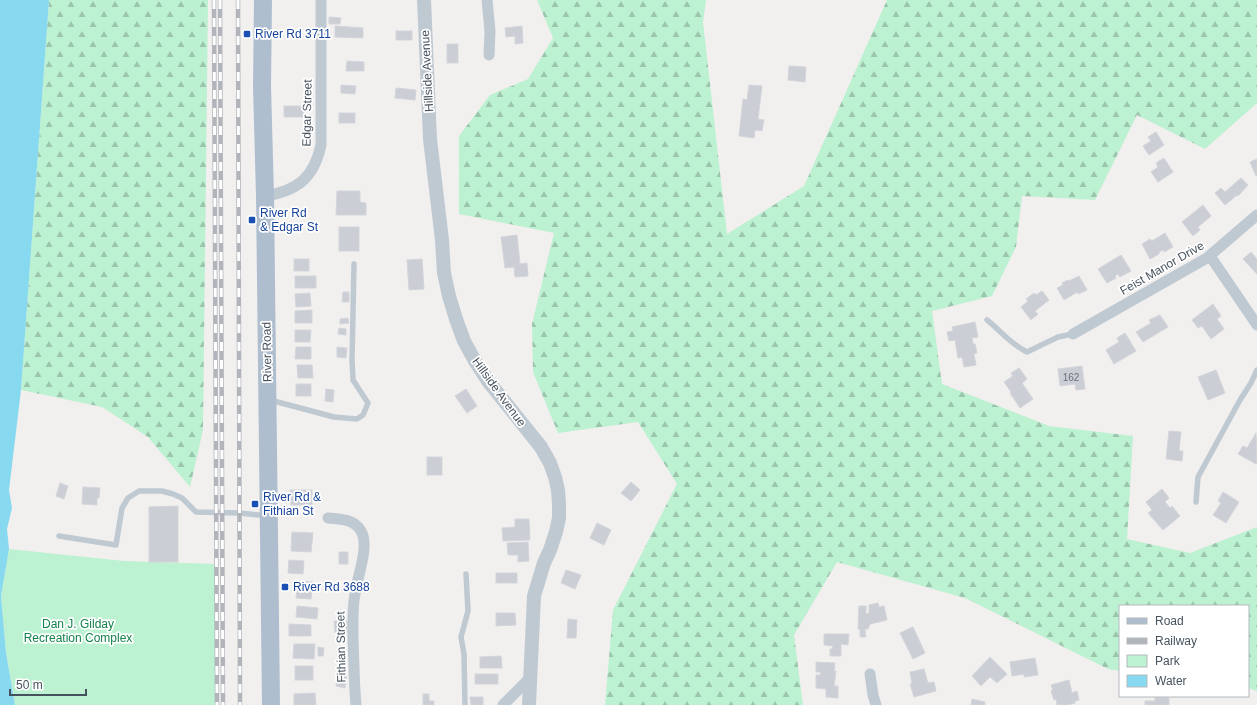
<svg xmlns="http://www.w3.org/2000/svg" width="1257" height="705" viewBox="0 0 1257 705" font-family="Helvetica,sans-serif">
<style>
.green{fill:#bcf1d1}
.forest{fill:url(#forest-firs)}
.water{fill:#87d9ef}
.building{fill:#cbced4;stroke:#d3d5db}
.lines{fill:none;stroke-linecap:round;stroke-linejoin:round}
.service{stroke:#bfc9d2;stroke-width:5.5}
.minor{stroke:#bfc9d2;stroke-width:11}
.tertiary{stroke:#bfc9d2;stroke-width:14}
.primary{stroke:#aebecf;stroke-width:18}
.rail-casing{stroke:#b1b4ba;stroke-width:4.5}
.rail{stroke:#fff;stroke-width:3;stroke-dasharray:9;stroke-linecap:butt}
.transit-dot{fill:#1a4fb4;stroke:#fff;stroke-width:1.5}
.labels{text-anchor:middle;stroke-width:3.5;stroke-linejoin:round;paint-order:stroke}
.number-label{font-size:10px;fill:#67717b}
.transit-label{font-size:12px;fill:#164399;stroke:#fff;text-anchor:start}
.street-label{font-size:12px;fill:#46525d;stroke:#fff}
.park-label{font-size:12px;fill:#13824c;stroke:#fff}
</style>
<defs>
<pattern id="forest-firs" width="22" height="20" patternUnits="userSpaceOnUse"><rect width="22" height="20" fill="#bcf1d1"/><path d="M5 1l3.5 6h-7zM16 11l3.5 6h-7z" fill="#9bc6ad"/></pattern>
</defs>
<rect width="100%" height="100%" fill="#f2efef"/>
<polygon class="green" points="9,549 124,561 216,564 217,705 15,705 6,653 1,596"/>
<g class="forest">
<polygon points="49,0 208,0 203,430 190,487 148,437 102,407 21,390"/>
<polygon points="537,0 706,0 703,22 727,234 804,186 887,0 1257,0 1257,103 1205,149 1137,115 1095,200 1022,196 1016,247 992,296 932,311 942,384 1049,426 1133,436 1127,539 1190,553 1257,527 1257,691 1248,688 1248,606 1120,606 1120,671 1108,669 965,598 837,562 794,635 803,705 605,705 613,610 677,484 638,422 558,433 533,372 532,324 554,233 459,214 459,136 490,95 528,79 553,38"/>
</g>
<polygon class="water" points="0,0 49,0 21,390 9,490 12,508 7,529 9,549 1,596 6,653 15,705 0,705"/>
<g class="building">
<polygon points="329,17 341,18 340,24 329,24"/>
<polygon points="335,26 363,28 363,38 335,37"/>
<polygon points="522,26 523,43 515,44 515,36 506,37 505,28"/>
<rect x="396" y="31" width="16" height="9"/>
<rect x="447" y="44" width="11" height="19"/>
<polygon points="347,61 364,62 364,71 346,71"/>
<polygon points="789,66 806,67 805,82 788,80"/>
<polygon points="341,85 356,86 355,94 341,93"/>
<polygon points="749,85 762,86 758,119 764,120 762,131 755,130 754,138 739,136 743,99 747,100"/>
<polygon points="396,88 416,90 415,100 395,98"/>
<polygon points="284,106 303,106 304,117 284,117"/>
<rect x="339" y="113" width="16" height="10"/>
<polygon points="1156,132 1164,145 1149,155 1143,146 1151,141 1148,137"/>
<polygon points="1164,158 1173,172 1158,182 1151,172 1158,167 1156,163"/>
<polygon points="1257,159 1257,176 1256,176 1250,162"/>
<polygon points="1241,178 1248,185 1238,196 1237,195 1225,205 1215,193 1221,188 1225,192"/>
<polygon points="337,191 360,191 360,202 366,203 366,215 336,215"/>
<polygon points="1203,205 1211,216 1198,227 1200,230 1193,236 1182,222"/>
<rect x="339" y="227" width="20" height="24"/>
<polygon points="1165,233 1173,247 1164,252 1163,250 1159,252 1159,254 1150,259 1142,244 1150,239 1152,241"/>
<polygon points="517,235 520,264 527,263 528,276 515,277 514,267 505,268 501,237"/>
<polygon points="1251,252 1257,259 1257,274 1243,259"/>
<polygon points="1121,255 1131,271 1120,277 1118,274 1115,276 1116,278 1107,283 1098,269"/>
<rect x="294" y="259" width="15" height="12"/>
<polygon points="422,259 424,289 409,290 407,260"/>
<rect x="295" y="276" width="21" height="12"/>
<polygon points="1079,276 1087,290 1078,294 1077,292 1064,300 1057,288 1063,285 1062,283 1068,280 1069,281"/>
<polygon points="1042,291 1049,300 1035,311 1038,314 1031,320 1021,307 1028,301 1026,299 1034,293 1036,295"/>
<polygon points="343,292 349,292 349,302 342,302"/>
<polygon points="310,293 311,306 296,307 295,294"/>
<polygon points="1213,304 1221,316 1217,319 1224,329 1211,339 1202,326 1198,328 1192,320"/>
<polygon points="312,310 312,323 295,323 295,311"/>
<polygon points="1160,315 1168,327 1143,342 1136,332 1151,323 1149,320"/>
<polygon points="348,318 349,323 340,324 340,319"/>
<polygon points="975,322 978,337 972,338 973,344 975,344 977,353 974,354 976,365 964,367 962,357 958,358 955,340 949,341 947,332 953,331 952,327"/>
<polygon points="339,328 346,329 346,335 338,334"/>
<polygon points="295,330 311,330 310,342 295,342"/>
<polygon points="1125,333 1136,351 1114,364 1106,350 1119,342 1117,338"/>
<polygon points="296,347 311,347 311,359 295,359"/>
<polygon points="337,347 347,348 346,358 337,357"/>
<polygon points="297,365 312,365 313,378 298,378"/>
<polygon points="1082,366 1085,389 1076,390 1075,384 1060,386 1058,369"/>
<polygon points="1019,368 1027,379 1022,383 1033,399 1020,408 1010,393 1011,392 1004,382 1013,376 1011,373"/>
<polygon points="1216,370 1225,393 1208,400 1198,377"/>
<rect x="296" y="384" width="15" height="12"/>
<polygon points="326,389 334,390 333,402 325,401"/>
<polygon points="466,389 477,406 467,413 455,396"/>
<polygon points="1169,431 1181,432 1179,451 1183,451 1182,461 1166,459"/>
<polygon points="1256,433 1257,462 1256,464 1238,454 1243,446 1247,448"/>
<rect x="427" y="457" width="15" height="18"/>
<polygon points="631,482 640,490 631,501 621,493"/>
<polygon points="60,483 68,486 64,499 56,496"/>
<polygon points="83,487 100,488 99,498 97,498 97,505 82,504"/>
<polygon points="1162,489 1169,498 1165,502 1170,508 1172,506 1180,516 1163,530 1148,513 1152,510 1146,502"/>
<polygon points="290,490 312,490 312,505 291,505"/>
<polygon points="1223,492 1239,502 1226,523 1213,515 1221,503 1218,501"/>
<polygon points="178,506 178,562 149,562 149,507"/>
<polygon points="515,519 529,519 530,540 503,541 502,528 515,527"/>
<polygon points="597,523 611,530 604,545 590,538"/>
<polygon points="292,532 313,533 311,552 291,551"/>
<polygon points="528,542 529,561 518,562 518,555 508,555 507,543"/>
<rect x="339" y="552" width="9" height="12"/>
<polygon points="289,560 304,561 303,574 288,573"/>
<polygon points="566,570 581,575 575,589 561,583"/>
<rect x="496" y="573" width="21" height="10"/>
<polygon points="298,581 313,582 311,599 296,598"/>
<polygon points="878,603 879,607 884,606 887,620 870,624 868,629 865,629 866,637 860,637 860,629 858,629 859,606 866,606 866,614 869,613 869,605"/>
<polygon points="297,606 318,608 317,619 296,617"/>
<polygon points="496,613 515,613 516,625 496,626"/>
<polygon points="568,619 577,620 576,638 567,638"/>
<polygon points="334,621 347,621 347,633 335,633"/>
<polygon points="289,624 311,625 311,636 289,636"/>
<polygon points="913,627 925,653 913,659 900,633"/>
<polygon points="824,634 849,634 848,645 841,644 841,656 830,656 830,649 832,649 833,646 824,645"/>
<polygon points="294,644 315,644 314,659 293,658"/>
<polygon points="318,647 324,648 323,656 318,656"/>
<polygon points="501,656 502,668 480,668 480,657"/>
<polygon points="990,657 1007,674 997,683 990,677 981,686 972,676"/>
<polygon points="1035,658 1038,675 1024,677 1024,674 1012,676 1010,662"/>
<polygon points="816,662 835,663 834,671 836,671 834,686 838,686 838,698 826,697 826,689 816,688 816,675 820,675 821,672 816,672"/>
<rect x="295" y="666" width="18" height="14"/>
<polygon points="924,669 928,683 934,682 936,691 914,697 910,684 912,684 910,672"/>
<polygon points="338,672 347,673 345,688 336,686"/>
<rect x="475" y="674" width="23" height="10"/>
<polygon points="1069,680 1072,693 1077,691 1079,700 1075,701 1075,703 1067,705 1057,705 1056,699 1054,700 1051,691 1053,690 1051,685"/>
<polygon points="315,693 316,705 294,705 294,694"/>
<polygon points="423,694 429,694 429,701 434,701 434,705 423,705"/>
<polygon points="470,697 483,697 483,705 471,705"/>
<polygon points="1155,697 1169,698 1169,705 1145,705 1145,701 1155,701"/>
<polygon points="972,699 985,702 985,705 971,705"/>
</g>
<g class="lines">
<g class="service">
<path d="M 987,320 C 1000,330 1010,344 1027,352 L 1058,337 L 1073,334"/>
<polyline points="270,400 334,417 357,419 363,415 368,403 353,380 352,360 354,264"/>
<polyline points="1196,502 1198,477 1240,400 1251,383 1257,370"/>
<polyline points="59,536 116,545 122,508 128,498 139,491 162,491 173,494 182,498 196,512 239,513 267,516"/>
<polyline points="465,705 464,654 461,637 468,611 466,574"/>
</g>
<g class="minor">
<polyline points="487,0 490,31 489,55"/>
<path d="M 265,196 C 297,191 314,178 321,145 L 321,0"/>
<polyline points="1210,256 1257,325"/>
<polyline points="1073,334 1207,258 1257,215"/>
<path d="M 328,518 C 340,519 354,519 361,531 C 370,546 357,577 355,594 C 352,609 353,625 353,640 C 354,662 354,683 356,705"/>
<polyline points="870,674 873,695 876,705"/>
<polyline points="503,705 530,678"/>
</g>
<polyline class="tertiary" points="424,0 430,139 442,240 444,273 449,296 456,319 464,341 475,361 488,381 541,447 550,463 555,477 558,490 559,504 559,518 556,532 550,550 544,563 534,596 529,705"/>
<polyline class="primary" points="263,0 262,86 265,196 271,705"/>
<defs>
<g id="rail">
<polyline points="214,0 217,705"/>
<polyline points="220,0 223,705"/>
<polyline points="238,0 240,705"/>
</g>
</defs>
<use href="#rail" class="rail-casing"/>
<use href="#rail" class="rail"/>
</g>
<g class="transit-dot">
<rect x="243" y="30" width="8" height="8" rx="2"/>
<rect x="248" y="216" width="8" height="8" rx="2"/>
<rect x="251" y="500" width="8" height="8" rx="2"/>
<rect x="281" y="583" width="8" height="8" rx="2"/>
</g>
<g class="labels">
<g class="number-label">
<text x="1071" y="381">162</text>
</g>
<g class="transit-label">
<text x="255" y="38">River Rd 3711</text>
<text x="260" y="217">River Rd<tspan x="260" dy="14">&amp; Edgar St</tspan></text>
<text x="263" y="501">River Rd &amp;<tspan x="263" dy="14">Fithian St</tspan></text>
<text x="293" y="591">River Rd 3688</text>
</g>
<g class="street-label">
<text transform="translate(427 71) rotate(-93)" y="4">Hillside Avenue</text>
<text transform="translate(307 113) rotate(-89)" y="4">Edgar Street</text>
<text transform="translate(1162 268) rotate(-30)" y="4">Feist Manor Drive</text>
<text transform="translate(267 352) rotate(-91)" y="4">River Road</text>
<text transform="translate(499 392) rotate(54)" y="4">Hillside Avenue</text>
<text transform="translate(341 647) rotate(-91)" y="4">Fithian Street</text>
</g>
<g class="park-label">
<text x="78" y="628">Dan J. Gilday<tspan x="78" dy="14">Recreation Complex</tspan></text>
</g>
</g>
<rect x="1119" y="605" width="130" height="92" fill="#ffffff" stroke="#b5babe"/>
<rect x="1127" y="618" width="20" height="6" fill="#aebecf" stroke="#b5babe"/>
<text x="1155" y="625" font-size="12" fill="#46525d">Road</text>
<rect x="1127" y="638" width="20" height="6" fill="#b1b4ba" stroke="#b5babe"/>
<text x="1155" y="645" font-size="12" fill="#46525d">Railway</text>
<rect x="1127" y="655" width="20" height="12" fill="#bcf1d1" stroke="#b5babe"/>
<text x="1155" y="665" font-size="12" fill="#46525d">Park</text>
<rect x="1127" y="675" width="20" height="12" fill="#87d9ef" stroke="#b5babe"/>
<text x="1155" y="685" font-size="12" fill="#46525d">Water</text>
<path d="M10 689v6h76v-6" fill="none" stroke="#46525d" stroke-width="2"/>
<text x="16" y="689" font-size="12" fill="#46525d" stroke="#ffffff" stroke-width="3" paint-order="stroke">50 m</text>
</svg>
